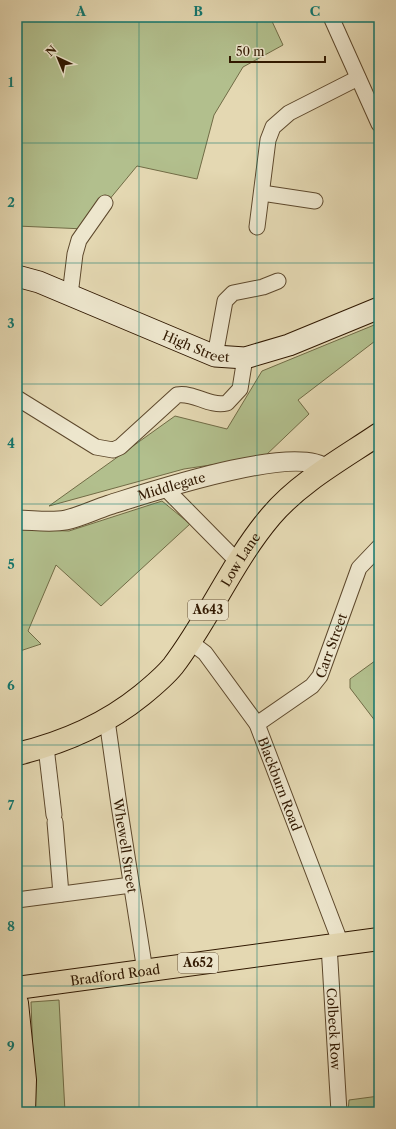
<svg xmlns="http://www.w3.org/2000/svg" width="396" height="1129" viewBox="0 0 396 1129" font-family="'Libre Caslon Text',serif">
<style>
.green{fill:#b2bf8d;stroke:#716c46}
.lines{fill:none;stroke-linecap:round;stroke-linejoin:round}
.minor-casing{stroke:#5d482c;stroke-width:17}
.tertiary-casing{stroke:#5d482c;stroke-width:21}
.secondary-casing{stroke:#301800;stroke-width:23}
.primary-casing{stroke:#301800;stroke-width:24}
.minor{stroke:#ede6cd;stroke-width:15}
.tertiary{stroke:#ede6cd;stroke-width:19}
.secondary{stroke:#ede6cd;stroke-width:21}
.primary{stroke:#e4d8b2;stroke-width:22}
.grid{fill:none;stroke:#0f766e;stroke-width:1;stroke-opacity:0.55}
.labels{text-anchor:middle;stroke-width:3;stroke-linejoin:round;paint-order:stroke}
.shield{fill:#ede6cd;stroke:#69563e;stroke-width:1}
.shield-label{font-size:12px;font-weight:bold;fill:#301800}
.street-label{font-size:13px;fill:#301800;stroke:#ede6cd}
.neatline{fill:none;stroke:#0f766e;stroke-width:1.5}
.grid-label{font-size:13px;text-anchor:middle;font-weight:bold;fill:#0f766e}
</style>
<rect width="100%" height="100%" fill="#e4d8b2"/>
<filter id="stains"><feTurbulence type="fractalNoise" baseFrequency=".005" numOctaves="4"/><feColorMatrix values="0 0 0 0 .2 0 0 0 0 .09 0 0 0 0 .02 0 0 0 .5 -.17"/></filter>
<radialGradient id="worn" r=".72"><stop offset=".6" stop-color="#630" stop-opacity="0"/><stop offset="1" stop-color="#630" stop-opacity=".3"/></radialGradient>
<g class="green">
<polygon points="17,17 270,17 283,45 243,67 214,115 197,179 137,166 85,229 17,226"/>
<polygon points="379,323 379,338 298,400 309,414 264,457 184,469 49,506 175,416 227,429 262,371"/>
<polygon points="162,501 190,524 101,606 56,565 28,631 41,644 17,652 17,529 69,531"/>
<polygon points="379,658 379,726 350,688 350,679"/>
<polygon points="59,1000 65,1112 35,1112 31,1002"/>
<polygon points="379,1096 379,1112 348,1112 349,1100"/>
</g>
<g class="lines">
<defs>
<g id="minor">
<polyline points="331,17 379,124"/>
<polyline points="262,193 315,201"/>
<polyline points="257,227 268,140 273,127 289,113 358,78"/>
<polyline points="70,295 75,254 79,240 105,203"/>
<polyline points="215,356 225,301 233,293 263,287 278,281"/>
<path d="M 17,398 L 96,447 L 113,450 L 120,447 L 177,395 C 195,392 208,407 227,403 L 240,389 L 245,358"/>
<polyline points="166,489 238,562"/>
<path id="s1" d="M 189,641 L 205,653 L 257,724 L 341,944"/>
<path id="s2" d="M 107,720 L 119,805 L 145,971"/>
<path id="s3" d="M 257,724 L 312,686 L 320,676 L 359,568 L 379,547"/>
<polyline points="46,747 54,815"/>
<polyline points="55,822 61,894"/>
<polyline points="17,900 131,885"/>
<path id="s4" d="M 329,945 L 339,1112"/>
</g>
<g id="tertiary">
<path id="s5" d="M 17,520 C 32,520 51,523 66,520 C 80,517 94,510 109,505 C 148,493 296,443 326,469"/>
</g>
<g id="secondary">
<path id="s6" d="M 17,276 L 39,282 L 215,356 L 245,358 L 289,345 L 379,308"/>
</g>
<g id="primary">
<path id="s7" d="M 17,754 C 63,743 105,725 142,695 C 153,686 164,677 173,666 C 209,619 232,562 271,516 C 300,482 342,459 379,434"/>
<path id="s8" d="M 17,988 L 379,939"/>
<polyline points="17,1003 25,1080 24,1112"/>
</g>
</defs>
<use href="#minor" class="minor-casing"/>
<use href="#tertiary" class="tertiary-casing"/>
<use href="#secondary" class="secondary-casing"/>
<use href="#primary" class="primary-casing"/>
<use href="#minor" class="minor"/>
<use href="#tertiary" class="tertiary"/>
<use href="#secondary" class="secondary"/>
<use href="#primary" class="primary"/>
</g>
<path class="grid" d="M 139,17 L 139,1112M 257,17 L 257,1112M 17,143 L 379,143M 17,263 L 379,263M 17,384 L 379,384M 17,504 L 379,504M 17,625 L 379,625M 17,745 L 379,745M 17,866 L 379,866M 17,986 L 379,986"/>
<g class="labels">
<g class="shield">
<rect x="188" y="600" width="40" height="20" rx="3"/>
<rect x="178" y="953" width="40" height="20" rx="3"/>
</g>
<g class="shield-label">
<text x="208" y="614">A643</text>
<text x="198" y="967">A652</text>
</g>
<g class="street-label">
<text dy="5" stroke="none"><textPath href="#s6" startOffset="193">High Street</textPath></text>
<text dy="5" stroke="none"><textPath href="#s5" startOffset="160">Middlegate</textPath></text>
<text dy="5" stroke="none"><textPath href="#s7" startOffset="308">Low Lane</textPath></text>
<text dy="5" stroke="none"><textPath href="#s3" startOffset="112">Carr Street</textPath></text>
<text dy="5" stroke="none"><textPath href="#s1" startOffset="172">Blackburn Road</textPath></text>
<text dy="5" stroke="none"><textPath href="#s2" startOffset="127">Whewell Street</textPath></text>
<text dy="5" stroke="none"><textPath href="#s8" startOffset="99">Bradford Road</textPath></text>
<text dy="5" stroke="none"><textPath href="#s4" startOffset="84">Colbeck Row</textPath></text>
</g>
</g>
<rect width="396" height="1129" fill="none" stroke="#e4d8b2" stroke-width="44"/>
<g transform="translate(58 58) rotate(316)" stroke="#ede6cd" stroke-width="3" paint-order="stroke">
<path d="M0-3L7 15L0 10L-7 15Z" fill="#301800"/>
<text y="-6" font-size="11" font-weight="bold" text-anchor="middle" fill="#301800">N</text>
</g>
<path d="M230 56v6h95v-6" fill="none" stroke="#301800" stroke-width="2"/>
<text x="236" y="56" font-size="12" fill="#301800" stroke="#ede6cd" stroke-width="3" paint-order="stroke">50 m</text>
<rect x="22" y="22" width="352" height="1085" class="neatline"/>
<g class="grid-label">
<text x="81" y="16">A</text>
<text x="198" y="16">B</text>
<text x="315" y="16">C</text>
<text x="11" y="87">1</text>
<text x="11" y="207">2</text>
<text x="11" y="328">3</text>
<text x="11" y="448">4</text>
<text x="11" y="569">5</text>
<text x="11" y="690">6</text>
<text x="11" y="810">7</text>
<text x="11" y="931">8</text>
<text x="11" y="1051">9</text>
</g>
<rect width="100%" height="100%" filter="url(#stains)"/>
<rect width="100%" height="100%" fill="url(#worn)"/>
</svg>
